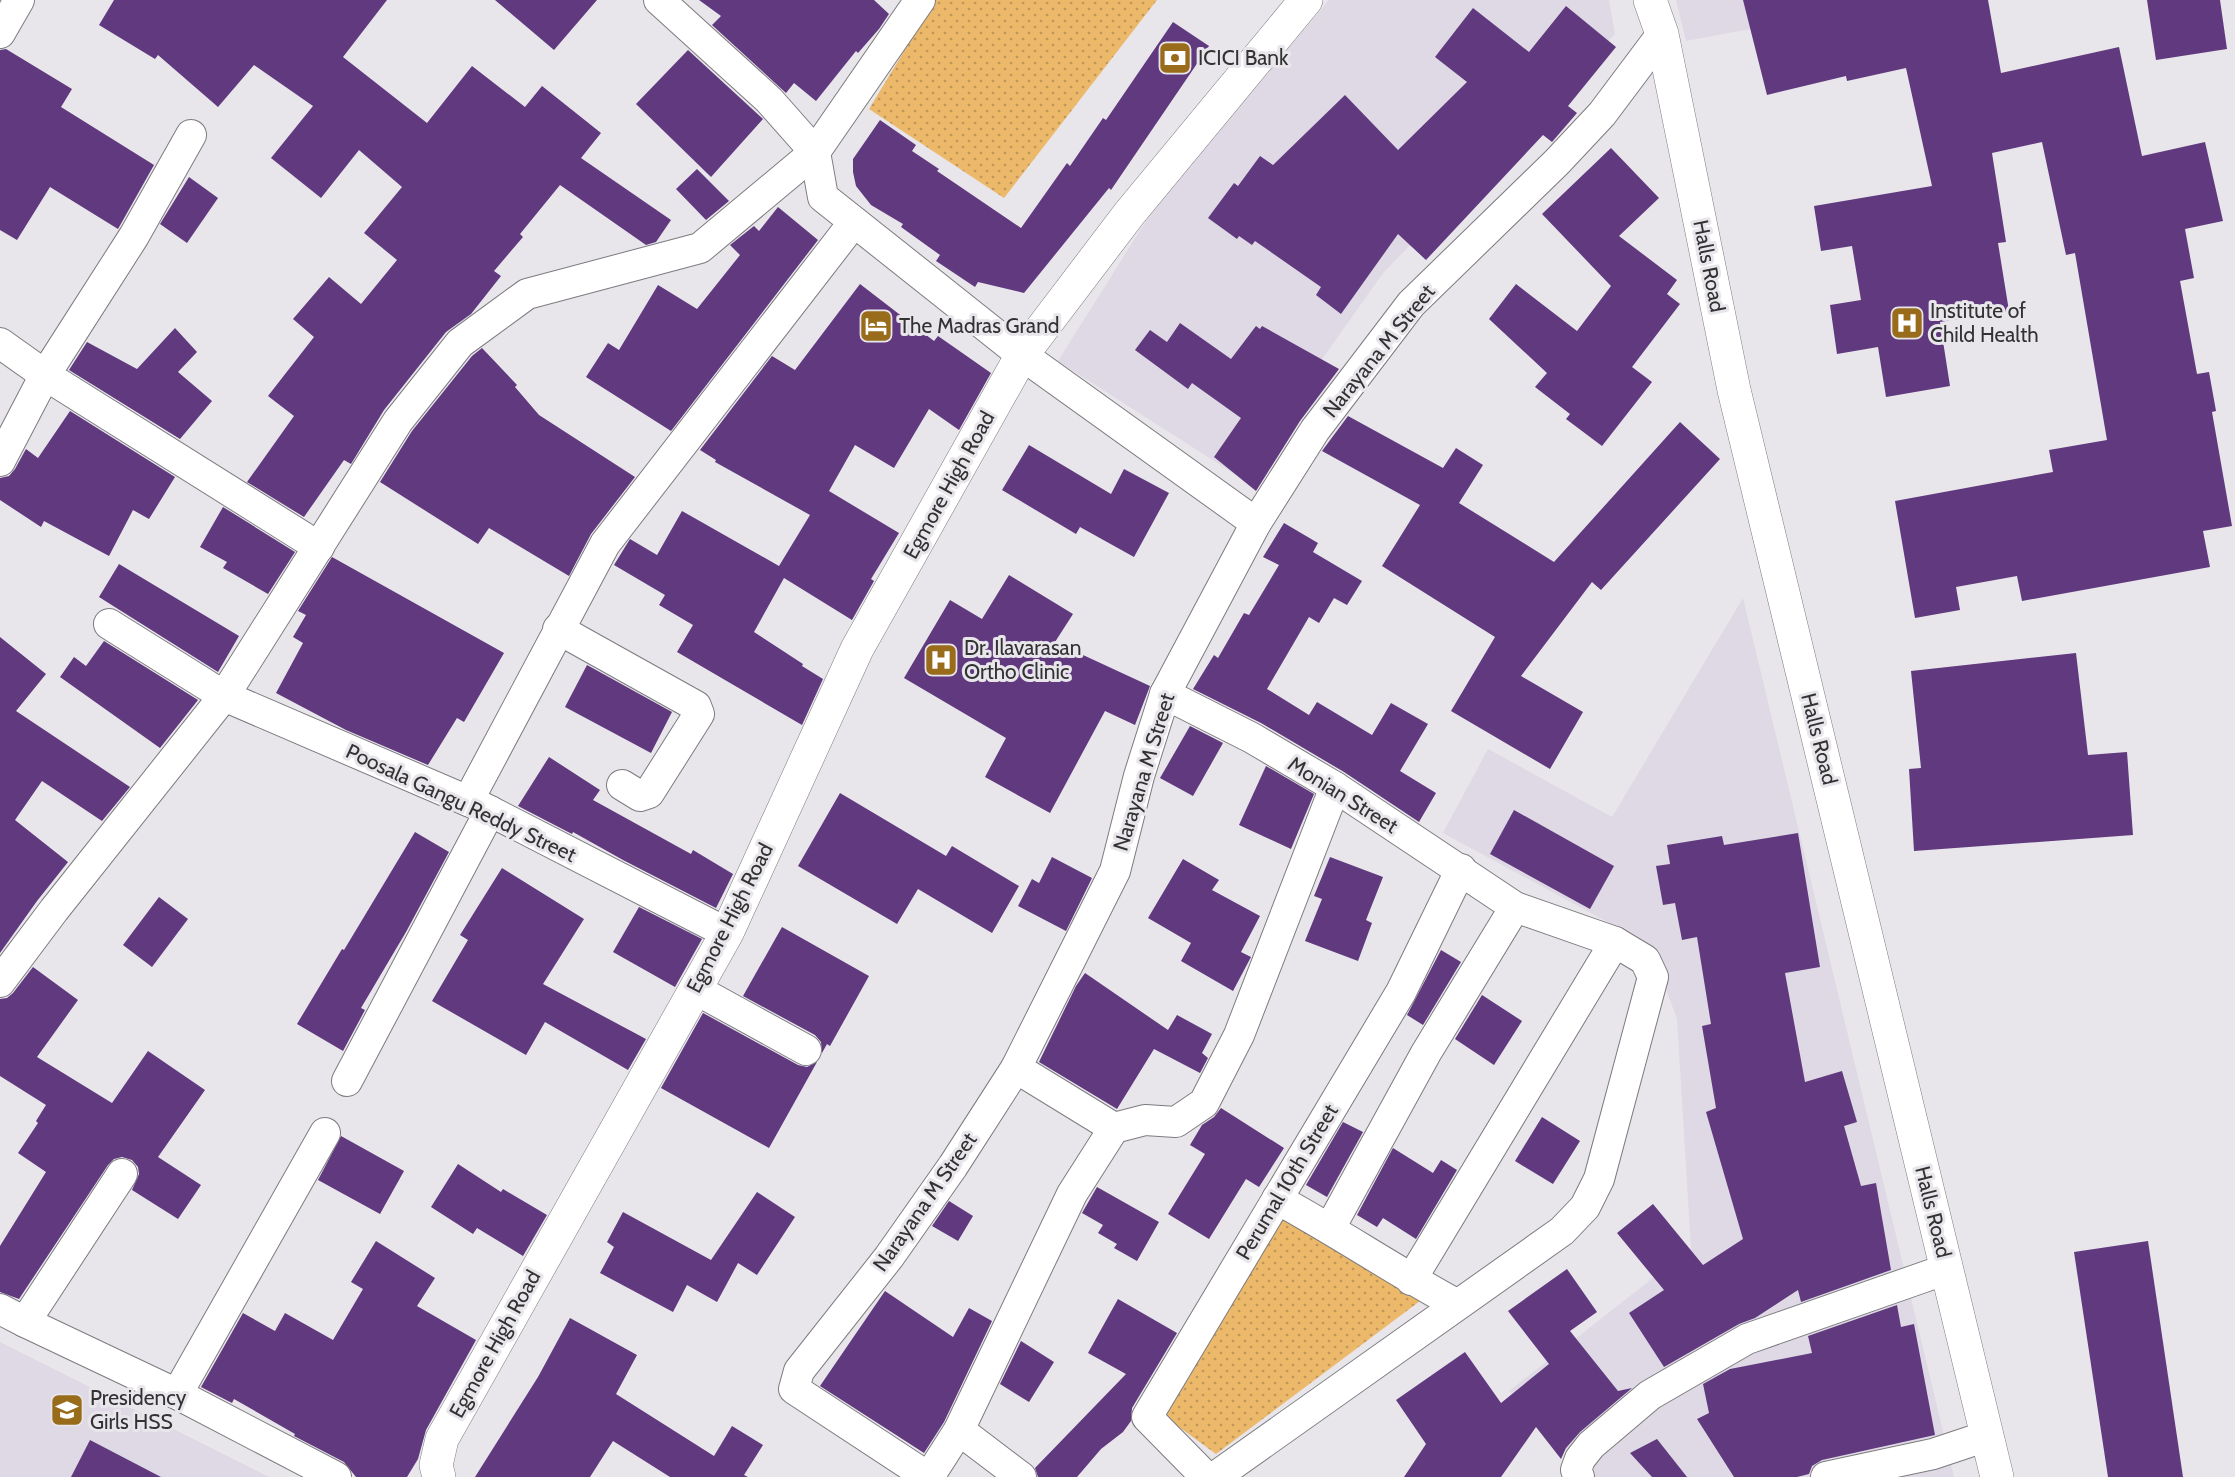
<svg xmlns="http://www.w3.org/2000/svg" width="2235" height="1477" viewBox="0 0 2235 1477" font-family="Cabin,sans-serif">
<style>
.built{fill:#ded9e4}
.park{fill:url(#park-dots)}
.building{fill:#60397e}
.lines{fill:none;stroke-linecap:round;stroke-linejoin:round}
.street-casing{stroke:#7d7b7f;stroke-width:32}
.secondary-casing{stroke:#7d7b7f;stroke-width:34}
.street{stroke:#fff;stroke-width:30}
.secondary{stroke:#fff;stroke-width:33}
.labels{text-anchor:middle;stroke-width:6;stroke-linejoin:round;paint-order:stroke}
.poi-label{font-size:21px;fill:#333233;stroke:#e8e6eb;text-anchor:start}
.street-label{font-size:21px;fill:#333233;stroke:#e8e6eb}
</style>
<defs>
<pattern id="park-dots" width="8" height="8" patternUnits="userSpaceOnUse" patternTransform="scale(1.5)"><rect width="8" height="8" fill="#ecb96b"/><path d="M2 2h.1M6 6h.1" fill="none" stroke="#c09759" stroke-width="1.8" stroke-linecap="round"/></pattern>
</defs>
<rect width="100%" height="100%" fill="#e8e6eb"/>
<g class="built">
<polygon points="1329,0 1609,0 1615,34 1383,273 1239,477 1058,361 1156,205"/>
<polygon points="1676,0 1901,0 1901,1 1686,41"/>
<polygon points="1743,598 1954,1477 1595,1477 1509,1391 1691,1248 1677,1019 1650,945 1443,833 1488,749 1612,817"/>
<polygon points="0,1342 269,1477 0,1477"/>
</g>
<g class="park">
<polygon points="935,0 1157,0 1004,198 869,109"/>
<polygon points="1279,1204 1432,1292 1216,1454 1153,1408"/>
</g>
<g class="building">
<polygon points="114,0 387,0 343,57 427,123 472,66 525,107 542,86 601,133 581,158 671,220 656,242 646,245 560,185 520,234 523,237 494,271 501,276 471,314 446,332 384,410 351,464 344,460 304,517 247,482 294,416 268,396 314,337 293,319 329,277 361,304 397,260 364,233 402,187 359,150 321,198 271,158 313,106 254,65 218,107 158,55 155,59 99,25"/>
<polygon points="495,0 597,0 554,50"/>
<polygon points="699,0 874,0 889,14 879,29 858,53 856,51 816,101 794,83 786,93 712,25 721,16"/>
<polygon points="1743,0 1988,0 2001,73 2119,47 2142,156 2205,142 2223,221 2185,229 2194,278 2180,281 2197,374 2209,372 2216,411 2212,412 2232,526 2203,531 2210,567 2022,601 2017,576 1956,587 1960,610 1915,618 1895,501 2053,472 2049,450 2107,440 2075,253 2066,255 2042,142 1992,153 2006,242 1998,243 2009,311 1940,322 1950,386 1886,397 1878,347 1837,354 1830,305 1861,300 1852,246 1821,251 1814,206 1932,186 1906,68 1847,81 1846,76 1767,95"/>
<polygon points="2147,0 2220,0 2227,49 2156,60"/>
<polygon points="1566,6 1616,47 1568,106 1577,113 1552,142 1543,135 1426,260 1398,234 1341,314 1316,295 1321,287 1255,241 1252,245 1239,236 1237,239 1208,218 1234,183 1238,186 1260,156 1273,165 1345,95 1398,150 1467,82 1435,57 1473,8 1529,52"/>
<polygon points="1173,22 1209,46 1111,190 1109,188 1024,293 978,282 975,287 936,261 940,255 901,227 903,224 871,205 856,186 853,172 853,159 880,120 916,145 912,151 939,169 937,171 1021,228 1067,163 1070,166 1103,118 1106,120"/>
<polygon points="6,49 72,89 61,107 154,165 118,229 50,187 17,240 0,230 0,50"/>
<polygon points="688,50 763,119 711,177 636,104"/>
<polygon points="1611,148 1659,198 1619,236 1677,280 1667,294 1680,304 1632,367 1652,382 1602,446 1566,419 1570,414 1535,387 1547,373 1489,319 1516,284 1577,331 1611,286 1542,214"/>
<polygon points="697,169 729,201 706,220 676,189"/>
<polygon points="189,177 218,198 187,243 160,224"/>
<polygon points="778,207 818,240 671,431 586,377 608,343 619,350 658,285 697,309 740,255 730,245 754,226 759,231"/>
<polygon points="860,284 934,341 938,336 991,373 959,430 929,409 894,468 855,445 829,491 899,533 871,579 874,581 852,620 784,578 754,632 803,664 802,666 823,679 802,725 677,652 693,625 659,605 665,595 614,565 630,539 657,555 682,511 779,566 810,515 715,462 716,460 700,450 772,356 795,370"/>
<polygon points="1180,323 1231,359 1256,326 1260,329 1262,326 1339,369 1300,421 1256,491 1214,457 1241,418 1192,383 1188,389 1135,350 1150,330 1167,342"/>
<polygon points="175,328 197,352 178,372 212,401 180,439 69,370 87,342 137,369"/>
<polygon points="482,348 517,385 515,387 539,415 635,477 591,534 569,576 489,528 478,544 380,482 412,431 472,356"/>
<polygon points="70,411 175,477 149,519 133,510 109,556 44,521 41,527 0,500 0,478 9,476 15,469 26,449 38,458"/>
<polygon points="1348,416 1443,468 1456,448 1483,465 1459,503 1554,562 1680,422 1720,459 1601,590 1592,582 1521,676 1583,712 1550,769 1451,711 1495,637 1382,566 1420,505 1322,451"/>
<polygon points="1029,445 1111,494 1124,469 1169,493 1134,557 1080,527 1076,534 1002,490"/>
<polygon points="223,507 295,552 268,594 223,568 227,562 200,547"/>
<polygon points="1284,523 1318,543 1313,552 1362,581 1347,605 1334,598 1319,623 1309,617 1267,689 1309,715 1317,702 1372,735 1391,703 1428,724 1400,771 1436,793 1419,822 1344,772 1261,723 1193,689 1214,655 1218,658 1244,613 1249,615 1279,565 1263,557"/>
<polygon points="332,557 504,653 464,722 457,718 428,765 346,730 276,693 303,643 293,637 306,615 298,611"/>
<polygon points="119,564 239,636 218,672 99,597"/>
<polygon points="1009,575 1073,614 1055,642 1150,686 1135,725 1105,711 1050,813 985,777 1006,738 904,678 950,600 982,619"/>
<polygon points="0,637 46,674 16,711 130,787 102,821 42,781 15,820 68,862 37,901 0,953"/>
<polygon points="104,641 198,700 160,748 60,677 74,657 86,666"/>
<polygon points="2076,653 2088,755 2127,752 2133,835 1914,851 1909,769 1921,768 1911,671"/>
<polygon points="587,665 672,712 651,753 565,707"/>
<polygon points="1190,726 1223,743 1193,796 1160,778"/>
<polygon points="549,757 600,790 593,800 691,854 693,850 733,874 716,908 623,860 573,832 572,834 518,806"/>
<polygon points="1266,766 1314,794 1291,849 1239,825"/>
<polygon points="840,793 946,856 952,846 1019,886 992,933 918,889 897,924 798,866"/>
<polygon points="1514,810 1614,866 1590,909 1490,854"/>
<polygon points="415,832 449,852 406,932 361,1008 365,1010 343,1051 297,1024 342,949 344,950"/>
<polygon points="1798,833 1820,967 1785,973 1805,1082 1842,1071 1857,1122 1844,1126 1861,1186 1876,1183 1891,1270 1801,1302 1798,1290 1755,1318 1739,1324 1664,1367 1629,1313 1664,1290 1617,1233 1653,1204 1703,1265 1743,1239 1706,1112 1716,1108 1702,1026 1711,1024 1697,937 1682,940 1675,903 1663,905 1656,866 1670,864 1667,845 1722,836 1724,845"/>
<polygon points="1052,857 1092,878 1066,931 1018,906 1032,879 1039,883"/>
<polygon points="1330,857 1383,877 1366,920 1372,923 1358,961 1305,941 1322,899 1314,896"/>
<polygon points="1183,859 1219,880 1212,890 1260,916 1241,952 1251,957 1233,991 1181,961 1191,943 1148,918"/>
<polygon points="502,868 584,919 543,984 646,1039 628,1070 545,1022 526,1055 432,1001 468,940 460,935"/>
<polygon points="159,897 188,919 152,967 123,945"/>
<polygon points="639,907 702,939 675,987 613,952"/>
<polygon points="782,927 869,976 830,1046 827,1044 822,1053 821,1042 815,1035 743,996"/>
<polygon points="1441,950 1461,962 1423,1025 1407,1015"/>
<polygon points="33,967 78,1000 37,1057 112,1103 148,1051 205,1090 158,1157 201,1185 178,1219 132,1190 139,1174 138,1167 132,1160 122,1157 114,1159 108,1165 19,1299 0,1292 0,1246 46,1172 18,1153 38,1123 36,1121 46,1105 0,1076 0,999 7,998 13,993"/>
<polygon points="1085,973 1168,1030 1177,1015 1212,1034 1202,1053 1208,1058 1200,1073 1154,1049 1117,1109 1039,1062 1076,986"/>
<polygon points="1482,995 1522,1021 1494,1065 1455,1039"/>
<polygon points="703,1013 798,1065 807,1067 817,1062 769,1148 661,1088"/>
<polygon points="1221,1108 1284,1148 1259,1187 1246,1179 1209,1239 1168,1214 1205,1154 1190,1145 1202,1125 1214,1117"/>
<polygon points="1542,1117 1580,1141 1553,1184 1515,1161"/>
<polygon points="1343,1122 1363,1132 1327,1197 1306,1185"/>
<polygon points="341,1136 404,1171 380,1214 318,1180"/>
<polygon points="1393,1148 1433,1173 1441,1160 1457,1170 1416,1239 1383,1218 1377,1227 1357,1215"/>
<polygon points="458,1164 501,1192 503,1189 547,1215 523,1256 477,1228 473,1234 431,1207"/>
<polygon points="1097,1187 1159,1222 1137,1261 1114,1248 1117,1244 1098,1233 1103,1225 1082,1213"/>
<polygon points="757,1192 795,1217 757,1275 738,1263 717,1302 687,1285 673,1312 600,1273 614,1247 607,1242 623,1212 711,1260"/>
<polygon points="949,1201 973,1216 958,1241 932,1226"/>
<polygon points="376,1241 435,1278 417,1306 476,1340 426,1430 418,1459 407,1477 356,1477 344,1462 294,1436 295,1434 234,1399 232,1403 201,1387 243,1313 275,1331 285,1313 333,1340 363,1289 351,1282"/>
<polygon points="2148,1241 2183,1477 2108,1477 2074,1252"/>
<polygon points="1567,1269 1597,1312 1570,1331 1618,1391 1632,1388 1580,1432 1566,1448 1561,1459 1536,1427 1501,1477 1404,1477 1426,1444 1396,1400 1465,1352 1501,1403 1549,1364 1508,1311"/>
<polygon points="885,1291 953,1337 969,1308 992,1321 944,1422 924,1453 820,1386"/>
<polygon points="1118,1299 1177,1333 1132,1408 1131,1421 1123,1432 1101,1449 1077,1477 1038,1477 1035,1468 1126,1374 1088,1353"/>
<polygon points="1897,1305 1901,1327 1914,1324 1935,1435 1822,1460 1812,1466 1809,1474 1797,1477 1734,1477 1697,1419 1709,1413 1703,1384 1730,1369 1812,1353 1808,1336"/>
<polygon points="570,1318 637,1355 616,1394 714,1456 732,1426 763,1445 744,1475 748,1477 670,1477 613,1441 590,1477 475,1477 538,1377"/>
<polygon points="1021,1341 1054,1362 1029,1402 1000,1384"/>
<polygon points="1657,1439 1687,1477 1652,1477 1630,1453"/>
<polygon points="90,1440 161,1477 71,1477"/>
</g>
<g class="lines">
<defs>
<g id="street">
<polyline points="659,0 769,100 815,152 823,197 1022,355 1256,523"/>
<polyline points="0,33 19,0"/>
<polyline points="0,343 45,375 319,547"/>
<polyline points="0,461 45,375 134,236 191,135"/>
<polyline points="109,624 224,696 482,807 727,933"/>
<polyline points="558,629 696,706 699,714 649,793 640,796 622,785"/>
<polyline points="1165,694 1252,738 1335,787 1515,907 1615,942 1645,960 1653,977 1599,1179 1585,1207 1562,1231 1215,1477"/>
<polyline points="468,801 605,544 854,222"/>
<polyline points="0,982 54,910 224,696 398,421 460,343 527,294 700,248 815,152 920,0"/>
<polyline points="695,989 806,1050"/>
<polyline points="1016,1068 1114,1128 1145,1120 1176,1122 1204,1103 1239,1035 1335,787"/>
<polyline points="347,1081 490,811"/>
<path d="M 1277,1199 C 1338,1232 1395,1271 1456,1304"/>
<polyline points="1330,1228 1426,1053 1515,907"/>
<polyline points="1411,1280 1615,942"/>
<polyline points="0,1309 25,1322 177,1394 336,1477"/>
<polyline points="25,1322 122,1174"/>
<polyline points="177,1394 325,1133"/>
<polyline points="959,1430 1021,1477"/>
<polyline points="928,1477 794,1389 799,1371 889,1257 953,1166 1016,1068 1115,871 1139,776 1165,694 1256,523 1315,430 1411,304 1557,162 1602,114 1662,34"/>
<polyline points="929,1477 959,1430 1072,1194 1114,1128"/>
<polyline points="1206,1477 1147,1417 1401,992 1461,869"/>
<polyline points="1579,1477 1576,1470 1580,1459 1591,1445 1650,1395 1747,1339 1947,1269"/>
<polyline points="1826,1477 1933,1454 1987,1436"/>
</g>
<g id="secondary">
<polyline points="1650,0 1662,34 1734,390 1997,1477"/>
<polyline points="439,1477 436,1465 442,1439 727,933 857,649 1022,355 1129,214 1306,0"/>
</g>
</defs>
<use href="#street" class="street-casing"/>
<use href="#secondary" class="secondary-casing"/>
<use href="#street" class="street"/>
<use href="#secondary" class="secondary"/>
</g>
<defs>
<symbol id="bank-square" viewBox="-11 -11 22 22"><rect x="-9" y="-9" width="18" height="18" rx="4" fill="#996c1c" stroke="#e8e6eb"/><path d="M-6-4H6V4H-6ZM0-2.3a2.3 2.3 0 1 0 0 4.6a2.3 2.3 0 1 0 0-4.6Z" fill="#fff"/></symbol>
<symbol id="hospital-square" viewBox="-11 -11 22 22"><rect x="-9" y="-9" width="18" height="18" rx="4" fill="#996c1c" stroke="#e8e6eb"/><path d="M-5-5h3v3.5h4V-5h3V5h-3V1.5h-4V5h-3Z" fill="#fff"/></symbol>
<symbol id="hotel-square" viewBox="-11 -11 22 22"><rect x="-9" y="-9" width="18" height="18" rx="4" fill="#996c1c" stroke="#e8e6eb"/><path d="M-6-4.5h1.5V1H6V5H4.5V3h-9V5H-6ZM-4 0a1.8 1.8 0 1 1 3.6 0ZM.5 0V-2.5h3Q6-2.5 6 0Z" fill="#fff"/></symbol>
<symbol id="school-square" viewBox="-11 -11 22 22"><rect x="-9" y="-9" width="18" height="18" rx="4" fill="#996c1c" stroke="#e8e6eb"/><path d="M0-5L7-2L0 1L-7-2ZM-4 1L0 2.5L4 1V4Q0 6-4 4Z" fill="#fff"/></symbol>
</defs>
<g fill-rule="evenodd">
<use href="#bank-square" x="1156" y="39" width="38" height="38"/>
<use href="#hospital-square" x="1888" y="304" width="38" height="38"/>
<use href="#hotel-square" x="857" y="307" width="38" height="38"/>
<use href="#hospital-square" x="922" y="641" width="38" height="38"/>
<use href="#school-square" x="48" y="1391" width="38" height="38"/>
</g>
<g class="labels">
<g class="poi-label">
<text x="1198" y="65">ICICI Bank</text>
<text x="1930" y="318">Institute of<tspan x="1930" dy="24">Child Health</tspan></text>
<text x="899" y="333">The Madras Grand</text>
<text x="964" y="655">Dr. Ilavarasan<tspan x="964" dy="24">Ortho Clinic</tspan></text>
<text x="90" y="1405">Presidency<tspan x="90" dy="24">Girls HSS</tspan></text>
</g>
<g class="street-label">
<text transform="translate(1709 266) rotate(79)" y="7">Halls Road</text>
<text transform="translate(1379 351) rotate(-51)" y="7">Narayana M Street</text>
<text transform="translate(949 485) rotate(-61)" y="7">Egmore High Road</text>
<text transform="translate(1819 739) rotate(76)" y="7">Halls Road</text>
<text transform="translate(1144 772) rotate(-73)" y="7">Narayana M Street</text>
<text transform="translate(1343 795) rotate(32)" y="7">Monian Street</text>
<text transform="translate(461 803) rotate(25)" y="7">Poosala Gangu Reddy Street</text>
<text transform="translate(730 918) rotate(-63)" y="7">Egmore High Road</text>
<text transform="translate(1287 1182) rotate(-59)" y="7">Perumal 10th Street</text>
<text transform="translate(925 1202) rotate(-55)" y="7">Narayana M Street</text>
<text transform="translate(1933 1212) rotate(76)" y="7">Halls Road</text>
<text transform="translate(495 1344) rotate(-61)" y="7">Egmore High Road</text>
</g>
</g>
</svg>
